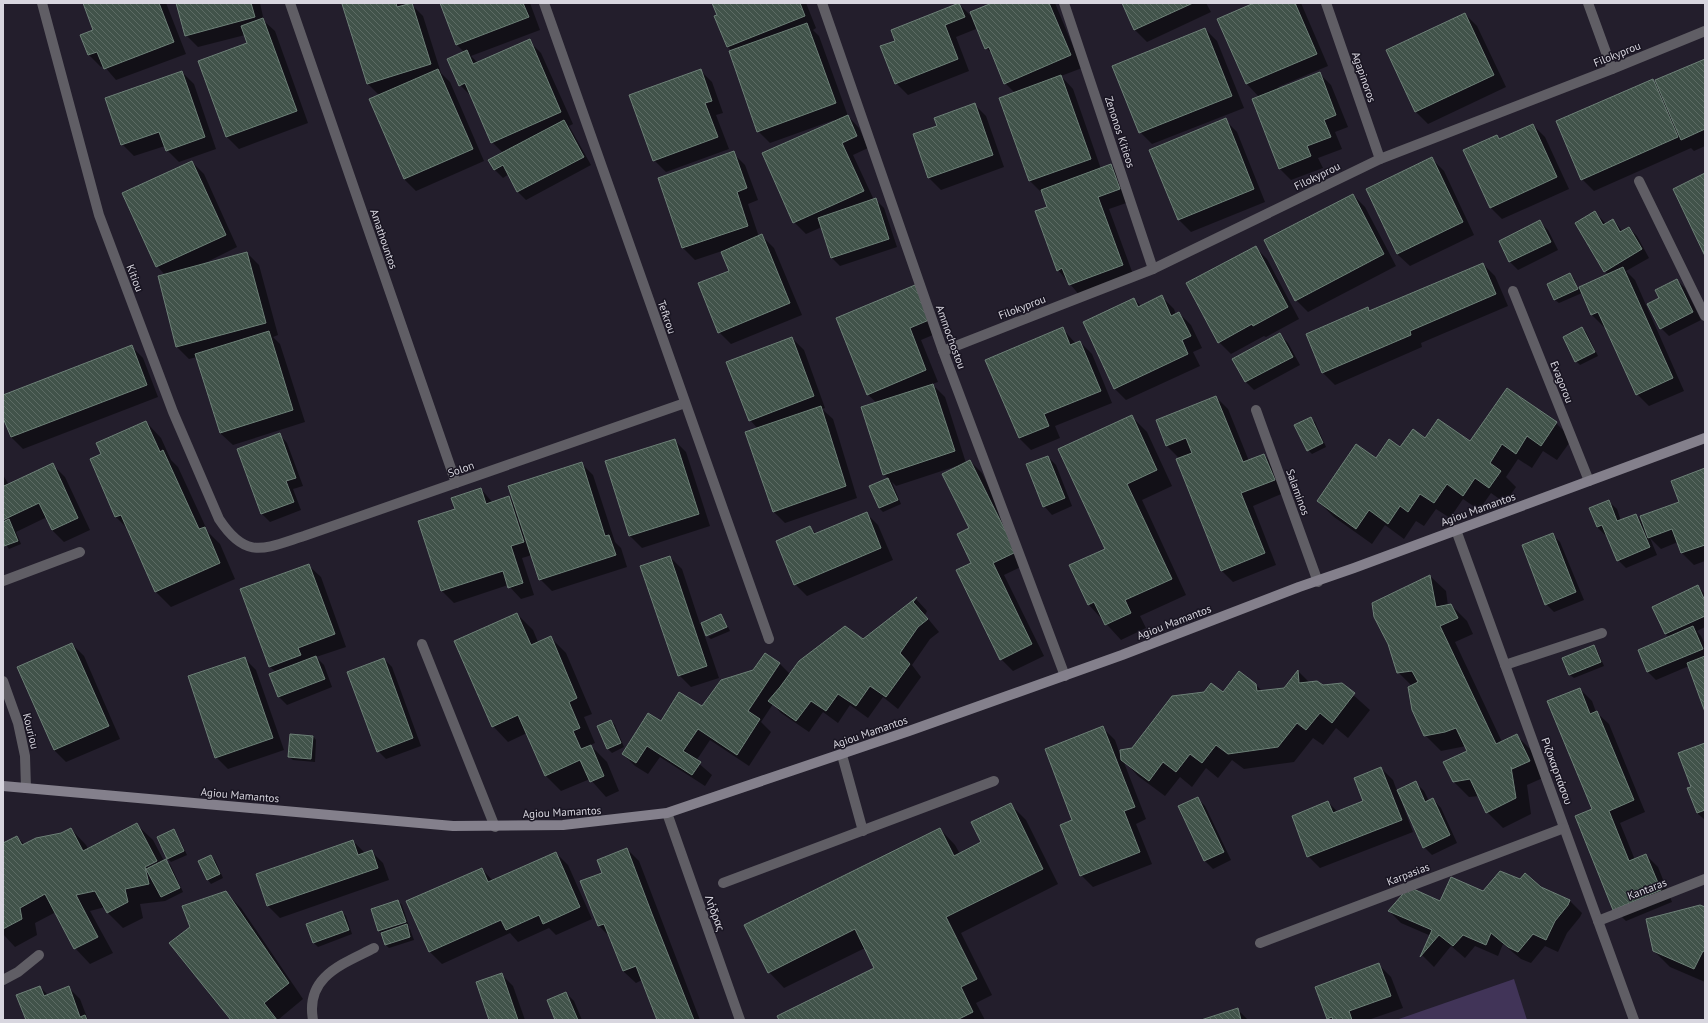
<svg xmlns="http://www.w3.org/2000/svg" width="1708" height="1023" viewBox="0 0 1708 1023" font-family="'PT Sans',sans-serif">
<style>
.pitch{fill:#413458}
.shadow{fill:#0007}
.building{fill:url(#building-back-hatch);stroke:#6d8077}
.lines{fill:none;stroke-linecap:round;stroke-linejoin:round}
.lane{stroke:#605e65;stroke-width:10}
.street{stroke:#605e65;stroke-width:10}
.secondary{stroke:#84808c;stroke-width:10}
.labels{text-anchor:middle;stroke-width:3;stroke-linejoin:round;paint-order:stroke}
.street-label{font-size:11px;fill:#d8d6df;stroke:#191522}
</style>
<defs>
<pattern id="building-back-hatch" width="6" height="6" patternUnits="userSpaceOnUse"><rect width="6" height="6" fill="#41534a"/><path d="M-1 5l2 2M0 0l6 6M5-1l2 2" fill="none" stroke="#5c6b64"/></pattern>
</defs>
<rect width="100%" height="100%" fill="#231e2c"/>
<polygon class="pitch" points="1514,979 1527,1020 1396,1020"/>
<g class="shadow">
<polygon points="85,3 166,3 186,54 116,80 104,66 101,67 89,55 81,36 95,30"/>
<polygon points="177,3 260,3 264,21 275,31 308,123 239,149 227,137 248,44 245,35 198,47 186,35"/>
<polygon points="348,3 404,3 405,6 411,4 423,16 441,73 450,82 484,161 416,191 404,179 380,96 368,84 343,5"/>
<polygon points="441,3 530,3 540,30 471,56 478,63 529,41 541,53 573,124 569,126 591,165 526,200 518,192 509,174 503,178 495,170 489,160 503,153 492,142 472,97 460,85 465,53 457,45"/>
<polygon points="713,3 806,3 816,28 813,30 819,36 848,116 859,128 868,148 853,155 874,200 876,200 884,208 897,247 840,266 832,258 822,227 806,234 794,222 834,122 834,120 770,143 758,131 732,51 728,47 716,16 718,15"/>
<polygon points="995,3 1055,3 1082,68 1061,76 1073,89 1101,169 1111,165 1123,177 1132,201 1109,209 1134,277 1081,297 1058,270 1049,208 1042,193 1030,181 1000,98 1015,93 1005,83 993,54 986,48"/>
<polygon points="1123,3 1206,3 1211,12 1147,42 1135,30"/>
<polygon points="1256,3 1301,3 1328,66 1278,87 1279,89 1319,73 1331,85 1348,127 1335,132 1342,149 1318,158 1323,168 1291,180 1279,168 1259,97 1247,84 1219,19"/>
<polygon points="959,4 971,16 976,29 956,37 969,71 908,95 896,83 896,41"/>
<polygon points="1465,14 1477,26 1506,87 1428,124 1416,112 1388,50"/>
<polygon points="1205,29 1217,41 1244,108 1152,144 1140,132"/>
<polygon points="1705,60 1705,146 1694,151 1691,148 1594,191 1582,179 1652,80 1659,87"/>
<polygon points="700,70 712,82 723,113 716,115 729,149 666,172 654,160"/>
<polygon points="182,72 194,84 216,149 179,162 167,150 165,146 134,156 122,144"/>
<polygon points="974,104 986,116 1004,167 941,190 929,178 914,135 938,126"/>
<polygon points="1225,120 1237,132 1265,202 1191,232 1179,220 1150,150"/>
<polygon points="1533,125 1545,137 1569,189 1502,219 1490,207 1497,136 1500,140"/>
<polygon points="733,153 745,165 758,200 748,204 759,237 762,236 774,248 802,315 731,344 719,332 730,271 722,251 695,260 683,248 659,179"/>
<polygon points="1432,159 1444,171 1474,235 1410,266 1397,254"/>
<polygon points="192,162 204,174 237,247 199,266 247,253 259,265 278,335 273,337 280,344 305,422 233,445 220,433 197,357 189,359 177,347 159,276 165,275 157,266"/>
<polygon points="1353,195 1365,207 1396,266 1308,312 1296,300"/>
<polygon points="1595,212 1606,224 1613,220 1623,232 1629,228 1637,236 1649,258 1626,271 1635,280 1684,391 1649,406 1637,394 1606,326 1604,327 1592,315 1582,293 1559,303 1555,300 1548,285 1570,275 1574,278 1578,288 1609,275 1605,271"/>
<polygon points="1540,222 1548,230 1558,250 1518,270 1510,262 1500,242"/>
<polygon points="1255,247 1267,259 1299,319 1266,337 1264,336 1231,354 1219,342"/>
<polygon points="1483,264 1495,276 1508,306 1421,343 1422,347 1335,385 1323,373 1307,334 1367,309 1371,312"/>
<polygon points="1677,280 1685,288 1701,320 1669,336 1661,328 1661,299"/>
<polygon points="914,287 940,332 921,340 938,382 932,384 945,397 966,463 970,461 982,473 1027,564 1004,575 1044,656 1013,671 1001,659 973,563 970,529 957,466 896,486 892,482 901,504 883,512 879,508 870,487 889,479 884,474 877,403 867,394"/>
<polygon points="1162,297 1174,309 1176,315 1179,313 1191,325 1202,348 1193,352 1200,366 1126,400 1114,388 1134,299 1141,306"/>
<polygon points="1062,328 1076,344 1080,342 1092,354 1112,403 1055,426 1060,438 1031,450 1019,438 987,360"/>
<polygon points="1582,328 1586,332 1598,356 1580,365 1576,361"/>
<polygon points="1280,335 1288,343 1300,365 1254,390 1246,382 1234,360"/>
<polygon points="792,338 804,350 825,408 822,409 833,419 857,498 785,523 773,511 758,429 750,420"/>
<polygon points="131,346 143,358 158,397 23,449 11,437 3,415 3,396"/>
<polygon points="1216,397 1228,409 1249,461 1264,455 1276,467 1286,492 1253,506 1276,565 1233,582 1221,570 1180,459 1167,446 1157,421"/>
<polygon points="1131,416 1147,432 1172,486 1142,500 1186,595 1140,616 1146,628 1121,640 1089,605 1070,566 1106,549"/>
<polygon points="1311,419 1315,422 1326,447 1312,454 1308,450"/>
<polygon points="146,422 161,438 171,460 178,467 208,532 220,544 235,579 171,607 156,592 127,528 116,517 91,460 102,455"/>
<polygon points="1556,423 1572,439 1557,460 1543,451 1532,468 1518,459 1506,477 1516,487 1505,503 1491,493 1479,510 1463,499 1450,518 1436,509 1424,526 1416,521 1404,539 1385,525 1372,544 1334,517 1318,501 1376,460 1400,448 1426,439 1470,443"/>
<polygon points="279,434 287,443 303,486 293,489 301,510 270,522 262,514 238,449"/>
<polygon points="674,440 686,452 710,526 642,548 630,536"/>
<polygon points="1048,457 1056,465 1072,506 1052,515 1044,506"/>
<polygon points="581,463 593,475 615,542 621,548 627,567 552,591 540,579 532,555 522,558 534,595 521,599 508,585 454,603 442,591 456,510 481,489 493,503 509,497 515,504"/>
<polygon points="53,465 65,477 90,530 64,542 52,530 47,517 16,532 21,544 9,549 3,540 3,475 9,485"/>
<polygon points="1705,469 1705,561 1694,565 1682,553 1678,542 1661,549 1650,538 1657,555 1626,568 1618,560 1607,534 1605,535 1597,527 1590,509 1608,501 1617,509 1621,521 1636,515 1643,522 1680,503"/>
<polygon points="866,513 878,525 893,560 807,596 795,584 810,527 816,534"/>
<polygon points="1552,534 1560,542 1584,600 1554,612 1546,604"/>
<polygon points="670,557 682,569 700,624 721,616 727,626 707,635 707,636 702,624 701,625 719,678 691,687 679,675"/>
<polygon points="308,565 321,577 346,647 316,657 324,665 332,687 287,705 279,697 270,674 276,672 270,667 241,589"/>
<polygon points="1430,576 1446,591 1448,606 1451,605 1467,621 1473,634 1455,642 1502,742 1516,735 1532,751 1545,777 1527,785 1531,814 1503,828 1487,812 1479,796 1469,797 1453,781 1468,751 1466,746 1441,751 1425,735 1412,686 1398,672 1373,603"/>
<polygon points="1698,587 1705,594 1705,627 1697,631 1701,636 1705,644 1705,709 1689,666 1656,680 1648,672 1639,651 1670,638 1666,634 1653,608"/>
<polygon points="916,599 927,611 925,615 939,632 930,639 912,665 921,677 898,709 883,697 868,718 850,705 838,723 823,712 809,732 781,713 773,704 761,722 771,732 749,766 710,740 696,761 712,775 705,786 660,757 648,774 635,766 623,754 661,722 703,708 753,671 766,655 780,664 790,674 863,640"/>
<polygon points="517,614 533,630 538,642 550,637 566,653 592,714 584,717 595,743 590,745 607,762 619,791 606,797 590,779 561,791 545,775 527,733 508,742 493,726"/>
<polygon points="728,627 730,631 711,639 708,637"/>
<polygon points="72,644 84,656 120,739 66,762 54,750 19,668"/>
<polygon points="1594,646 1597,650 1604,666 1574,678 1570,675 1563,658"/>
<polygon points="244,658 256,670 284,750 228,769 216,757"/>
<polygon points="384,659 392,667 421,746 386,759 378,751"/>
<polygon points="1298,671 1310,683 1323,686 1341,684 1370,710 1348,738 1336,728 1323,745 1313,738 1294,762 1244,769 1232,760 1218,778 1206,768 1192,787 1180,777 1165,796 1138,776 1123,760 1146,819 1136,824 1152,864 1093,887 1081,875 1074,820 1103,728 1115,740 1121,757 1224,693 1256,685 1263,692 1284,689"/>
<polygon points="1580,689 1592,701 1596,712 1609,724 1645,812 1620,823 1635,860 1646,855 1658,867 1672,902 1626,921 1614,909 1593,810"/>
<polygon points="611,721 615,725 624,747 612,753 608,749 598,727"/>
<polygon points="313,736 316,740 315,762 293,760 289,757"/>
<polygon points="1705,744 1705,820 1697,813 1688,789 1692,787"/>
<polygon points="1381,768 1393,780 1397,791 1416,783 1424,791 1429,801 1433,799 1441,808 1457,843 1432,855 1424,847 1403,803 1402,803 1413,832 1320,868 1308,856 1328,802 1338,812 1364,802"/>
<polygon points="1197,798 1205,806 1231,860 1213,869 1205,861 1179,807"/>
<polygon points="1010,804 1026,820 1058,884 961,933 992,995 976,1003 985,1020 780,1020 875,968 865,948 784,988 769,972 940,829 955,845 960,854 982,843"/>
<polygon points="137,825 153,840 164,861 166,860 170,864 183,892 165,901 140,904 143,918 123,928 108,913 105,907 90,911 113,953 90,964 75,948 56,912 35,923 37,935 15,947 3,934 3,845 17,837 25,845 71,829 86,845 89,850"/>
<polygon points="174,830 177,834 187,855 171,862 167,858"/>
<polygon points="353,841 365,853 371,851 383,863 389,880 280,918 268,906 257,875"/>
<polygon points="627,849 639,861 700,1020 658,1020 642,980 636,983 623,971 610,937 598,925 603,873"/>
<polygon points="556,853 568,865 592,919 556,935 549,928 518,942 510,933 442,964 430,952 482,869 493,881"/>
<polygon points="211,856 215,860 223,878 211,884 208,880 199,861"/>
<polygon points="1541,888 1570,901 1582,913 1580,917 1567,933 1558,952 1545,946 1531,963 1521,959 1503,944 1498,956 1475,946 1465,958 1451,946 1434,967 1422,955 1431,936 1401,923 1389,911 1441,902 1483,892"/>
<polygon points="226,893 241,908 303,999 279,1019 279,1020 232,1020"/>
<polygon points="398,901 402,905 409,926 407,926 410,929 414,940 389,948 385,944 382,933 379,931"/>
<polygon points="1705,908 1705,982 1670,967 1654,951"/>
<polygon points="342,912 346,916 352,934 318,947 314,943 307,925"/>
<polygon points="1379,965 1391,977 1403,1008 1368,1020 1329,1020 1316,988"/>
<polygon points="501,974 513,986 525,1020 490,1020"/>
<polygon points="40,987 48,995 68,987 80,999 88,1020 27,1020"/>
<polygon points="566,993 574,1001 582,1020 556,1020"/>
<polygon points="1237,1009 1248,1020 1204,1020"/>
</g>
<g class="building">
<polygon points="83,3 159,3 174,42 104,69 97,52 88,55 80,35 93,30"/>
<polygon points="176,3 251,3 255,17 185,36"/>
<polygon points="345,3 396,3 397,7 412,3 431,64 367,84 342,4"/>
<polygon points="440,3 523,3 529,17 456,45"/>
<polygon points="712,3 800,3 805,16 727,47 714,16 717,15"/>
<polygon points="959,3 965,17 945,25 958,59 895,84 880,46 895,41 891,30"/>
<polygon points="992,3 1049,3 1071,55 1004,84 989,47 985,49 970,12"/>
<polygon points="1122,3 1193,3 1134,30"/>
<polygon points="1254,3 1295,3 1317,54 1246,84 1217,19"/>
<polygon points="1465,13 1494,75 1415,112 1386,50"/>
<polygon points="263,18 297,111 226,137 198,61 247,43 241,26"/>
<polygon points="807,23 836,103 757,132 729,51"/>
<polygon points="1205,28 1232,96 1139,133 1112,66"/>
<polygon points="530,39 561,112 491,143 465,83 459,86 447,59 467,50 473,64"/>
<polygon points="1705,59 1705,129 1681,140 1655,80"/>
<polygon points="438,69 473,149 404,179 369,99"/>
<polygon points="701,69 712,101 705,103 718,137 653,161 629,95"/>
<polygon points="182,71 205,137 166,151 159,132 121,145 105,98"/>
<polygon points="1320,72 1336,115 1324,120 1331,137 1307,146 1311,156 1279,169 1252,99"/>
<polygon points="1061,75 1091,159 1029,181 999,98"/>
<polygon points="1653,79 1678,137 1581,180 1556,121"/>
<polygon points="975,103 993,155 928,178 913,134 937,126 934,118"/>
<polygon points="848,115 857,136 842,143 864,191 793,223 762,153"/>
<polygon points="1226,118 1254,189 1178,220 1149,150"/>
<polygon points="564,120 584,157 517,192 503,165 494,170 488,160"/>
<polygon points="1533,124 1557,177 1490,208 1463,150 1497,135 1499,139"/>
<polygon points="734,151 747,188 737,192 748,226 682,248 658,178"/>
<polygon points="1432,157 1463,222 1397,254 1366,189"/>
<polygon points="192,161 226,235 156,267 122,193"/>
<polygon points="1111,164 1120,189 1098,197 1123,265 1069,285 1062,268 1057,271 1035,211 1047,207 1041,190"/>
<polygon points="1705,173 1705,256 1673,189"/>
<polygon points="1353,194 1384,254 1295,301 1264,240"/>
<polygon points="876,198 889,239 831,258 818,218"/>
<polygon points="1595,211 1603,225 1613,219 1620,232 1629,227 1642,249 1604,272 1575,223"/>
<polygon points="1540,220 1551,242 1509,262 1499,241"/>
<polygon points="762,234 790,303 718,333 698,283 729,271 721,252"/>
<polygon points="1256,246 1288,307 1253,326 1252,324 1218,343 1186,283"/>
<polygon points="247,252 266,323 176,347 158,276"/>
<polygon points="1483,263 1496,294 1410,331 1411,335 1322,373 1306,334 1368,307 1369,311"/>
<polygon points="1623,267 1673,378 1636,395 1598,312 1591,315 1579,287"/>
<polygon points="1570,273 1578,289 1554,300 1547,284"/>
<polygon points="1677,279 1693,312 1660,329 1647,304 1659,298 1655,290"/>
<polygon points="915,285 929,320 910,328 926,370 867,395 836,318"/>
<polygon points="1162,295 1171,316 1179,312 1191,336 1182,340 1188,354 1114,389 1083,322 1134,298 1138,307"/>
<polygon points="1063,327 1070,345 1080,341 1101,391 1044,414 1049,426 1019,438 985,360"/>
<polygon points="1582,327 1595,352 1575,362 1563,337"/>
<polygon points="269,331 293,410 220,433 195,354"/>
<polygon points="1280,333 1293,357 1245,382 1232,359"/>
<polygon points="792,337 814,396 749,421 726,362"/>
<polygon points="132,345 147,385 11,437 3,418 3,395"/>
<polygon points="933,384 955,451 883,475 861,407"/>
<polygon points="1507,388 1557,422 1541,446 1527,436 1516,454 1502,444 1490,463 1501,471 1489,488 1475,478 1463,496 1447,484 1434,503 1420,494 1408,512 1400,506 1388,524 1369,510 1356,529 1317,501 1356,444 1376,458 1389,439 1400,447 1413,429 1425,438 1438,419 1470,441"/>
<polygon points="1216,396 1243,462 1264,454 1275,480 1241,493 1265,553 1221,571 1176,459 1192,453 1186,438 1166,446 1156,420"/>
<polygon points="821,406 846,486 773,512 745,432"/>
<polygon points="1132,415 1157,470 1127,484 1172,579 1125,600 1131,613 1105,625 1094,602 1088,605 1069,565 1105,549 1058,449"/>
<polygon points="1311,417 1323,443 1307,451 1294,425"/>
<polygon points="146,421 160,452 163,450 199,529 205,527 220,563 155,592 121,515 115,517 90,459 101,454 96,443"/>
<polygon points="280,433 296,478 286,481 294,502 261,514 237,449"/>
<polygon points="675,439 699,514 629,536 605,461"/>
<polygon points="1048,456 1065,498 1043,507 1026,464"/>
<polygon points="970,460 1016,552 993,563 1032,644 1000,660 956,570 971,563 957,534 969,528 942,474"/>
<polygon points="582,462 605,536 609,535 616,555 539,580 508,486"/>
<polygon points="53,463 78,518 52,530 39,503 3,520 3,484 4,486"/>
<polygon points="1705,468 1705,545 1681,553 1672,529 1648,538 1640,516 1679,502 1671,481"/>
<polygon points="888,478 898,500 879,508 869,486"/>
<polygon points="481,488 486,504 509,496 524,542 511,546 523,583 508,588 503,571 441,591 418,521 455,509 451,498"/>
<polygon points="1609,500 1617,521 1636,514 1650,547 1617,561 1602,525 1597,527 1589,508"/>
<polygon points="867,512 881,548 794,585 776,541 810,526 814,534"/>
<polygon points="9,519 18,541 4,546 3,522"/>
<polygon points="1553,533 1576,592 1545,605 1522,545"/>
<polygon points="670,556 707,666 678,676 640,566"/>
<polygon points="309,564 335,634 298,648 301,655 269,667 240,589"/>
<polygon points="1430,575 1436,607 1451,604 1458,618 1440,626 1496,744 1517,734 1530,761 1512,769 1511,767 1516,798 1486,813 1470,779 1453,782 1443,762 1467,751 1456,728 1445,732 1424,736 1412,710 1408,687 1418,682 1412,671 1397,673 1388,644 1374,617 1372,603"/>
<polygon points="1698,585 1705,601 1705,616 1665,634 1652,607"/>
<polygon points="917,597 913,602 928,619 918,627 900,653 910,664 886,697 870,686 856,706 838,694 826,711 811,701 796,721 768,701 780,687 799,661 845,626 863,639"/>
<polygon points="517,613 531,645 551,636 577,698 569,702 580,728 573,731 581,749 591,745 604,776 590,782 580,760 545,776 518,715 492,727 454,641"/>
<polygon points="721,614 727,627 706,636 701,623"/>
<polygon points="1693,626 1703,649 1647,672 1638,650"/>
<polygon points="72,643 109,726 54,750 17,667"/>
<polygon points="1594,645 1601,662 1569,675 1562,658"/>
<polygon points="765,653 780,663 748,711 760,719 737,755 698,729 683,751 701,762 692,775 647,746 636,763 622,754 648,713 661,721 679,692 702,706 721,680 753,670"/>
<polygon points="316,656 325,679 278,697 269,674"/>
<polygon points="1705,656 1705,712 1687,663"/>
<polygon points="245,657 273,738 215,758 188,676"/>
<polygon points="384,658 413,738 377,752 347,672"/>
<polygon points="1298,670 1299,683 1317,681 1323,685 1342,683 1355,693 1332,723 1320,713 1306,730 1297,723 1278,747 1228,754 1216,745 1202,763 1190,754 1176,772 1163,762 1149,781 1121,760 1120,750 1132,748 1172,696 1204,692 1211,683 1223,692 1239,671 1256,684 1257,691 1284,688"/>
<polygon points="1580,688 1590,714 1597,711 1634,800 1609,811 1629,861 1646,854 1661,890 1613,910 1575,816 1592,809 1547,701"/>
<polygon points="611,720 621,743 607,749 597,726"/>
<polygon points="1103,726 1135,807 1124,811 1140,852 1080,876 1060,825 1072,820 1045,749"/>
<polygon points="290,734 313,736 311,759 288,757"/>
<polygon points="1705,743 1705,810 1697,813 1687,788 1691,787 1678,753"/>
<polygon points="1381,767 1402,820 1307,857 1292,816 1328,801 1333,813 1363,801 1354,778"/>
<polygon points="1416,781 1425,802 1433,798 1450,835 1423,848 1397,790"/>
<polygon points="1198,797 1224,852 1204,861 1178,806"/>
<polygon points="1011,803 1043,869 946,917 977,979 961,987 973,1012 957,1020 779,1020 777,1016 874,968 855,929 768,973 744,925 940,828 954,856 981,842 971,822"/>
<polygon points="137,823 157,861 145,867 149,884 125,889 128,902 107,913 95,891 76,895 98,937 74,949 45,894 20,908 22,919 3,929 3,843 17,836 22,845 36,838 61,833 71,828 83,851"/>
<polygon points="174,829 184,851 167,859 157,837"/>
<polygon points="353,840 358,855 372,850 378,868 267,906 256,874"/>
<polygon points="627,848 652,914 694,1020 657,1020 636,966 623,971 604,924 598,926 580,881 602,873 597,860"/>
<polygon points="556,852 580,907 543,924 539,915 506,930 501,920 429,952 406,901 482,868 488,882"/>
<polygon points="211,855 220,874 207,880 198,861"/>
<polygon points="166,859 180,888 161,897 146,869"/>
<polygon points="1500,871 1520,879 1525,873 1541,887 1570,900 1568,905 1555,921 1546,940 1533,934 1518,952 1508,947 1491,933 1486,945 1463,935 1453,946 1439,935 1420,957 1432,930 1388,911 1409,887 1440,901 1451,877 1483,891"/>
<polygon points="226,891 289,983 264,1003 277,1020 231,1020 169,943 190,927 182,906"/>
<polygon points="398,900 406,922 378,931 371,909"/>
<polygon points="1700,905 1705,907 1705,952 1703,951 1694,969 1653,951 1646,919"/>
<polygon points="342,911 349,930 313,943 306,924"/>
<polygon points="407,924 410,937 385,945 381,933"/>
<polygon points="1379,963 1391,996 1349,1011 1352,1020 1333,1020 1332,1017 1327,1019 1315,987"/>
<polygon points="502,973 518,1020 489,1020 476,982"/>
<polygon points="40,986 44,996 69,986 80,1017 85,1015 87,1020 26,1020 16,995"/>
<polygon points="566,992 578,1020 555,1020 547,1000"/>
<polygon points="1238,1008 1241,1020 1201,1020"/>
</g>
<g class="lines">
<g class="lane">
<polyline points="1639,181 1705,316"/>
<polyline points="3,581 80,552"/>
<polyline points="1505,665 1602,633"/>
<polyline points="842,755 863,831"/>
<polyline points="723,883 994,781"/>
</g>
<g class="street">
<path d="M 42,3 L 99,215 L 173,412 L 219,519 C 246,560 263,549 304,536 L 685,403"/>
<polyline points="290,3 456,483"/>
<polyline points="544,3 769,639"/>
<polyline points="822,3 943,351 1065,676"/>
<polyline points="1064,3 1153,269"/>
<polyline points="1326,3 1380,159"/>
<polyline points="1588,3 1612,69"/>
<polyline points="1513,291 1589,481"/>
<polyline points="943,351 1153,269 1380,159 1612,69 1705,31"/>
<polyline points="1256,410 1318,582"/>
<polyline points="1456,530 1634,1020"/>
<polyline points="422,644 495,827"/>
<polyline points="3,681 18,723 25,756 26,788"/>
<polyline points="667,813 740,1020"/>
<polyline points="1598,921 1705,879"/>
<polyline points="1260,943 1564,828"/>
<polyline points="3,980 18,972 39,955"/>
<path d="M 313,1020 C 305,976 343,964 374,948"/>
</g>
<polyline class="secondary" points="3,786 453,826 563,825 667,813 909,731 1122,655 1299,587 1354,568 1705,438"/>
</g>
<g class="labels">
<g class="street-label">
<text transform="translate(1617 54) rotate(-22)" y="4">Filokyprou</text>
<text transform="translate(1364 77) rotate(71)" y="4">Agapinoros</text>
<text transform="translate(1120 132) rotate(72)" y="4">Zenonos Kitieos</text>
<text transform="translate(1317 176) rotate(-26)" y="4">Filokyprou</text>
<text transform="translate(384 239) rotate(71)" y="4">Amathountos</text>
<text transform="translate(135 278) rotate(69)" y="4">Kitiou</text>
<text transform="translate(1022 307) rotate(-21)" y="4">Filokyprou</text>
<text transform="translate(667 317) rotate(71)" y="4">Tefkrou</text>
<text transform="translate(951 337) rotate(70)" y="4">Ammochostou</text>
<text transform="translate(1562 382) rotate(68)" y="4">Evagorou</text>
<text transform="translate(461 469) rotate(-19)" y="4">Solon</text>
<text transform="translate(1298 492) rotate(70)" y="4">Salaminos</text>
<text transform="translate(1478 509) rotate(-20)" y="4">Agiou Mamantos</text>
<text transform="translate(1174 622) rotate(-21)" y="4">Agiou Mamantos</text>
<text transform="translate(31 731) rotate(76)" y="4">Kouriou</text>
<text transform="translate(870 732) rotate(-19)" y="4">Agiou Mamantos</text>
<text transform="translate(1557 771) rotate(70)" y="4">Ριζοκαρπάσου</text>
<text transform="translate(240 795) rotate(5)" y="4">Agiou Mamantos</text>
<text transform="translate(562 812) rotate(-3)" y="4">Agiou Mamantos</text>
<text transform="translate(1408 874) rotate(-21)" y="4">Karpasias</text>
<text transform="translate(1647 889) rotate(-21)" y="4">Kantaras</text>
<text transform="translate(715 913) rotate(70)" y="4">Λήδρας</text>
</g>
</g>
<rect width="1708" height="1023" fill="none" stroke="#d8d6df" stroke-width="8"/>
</svg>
